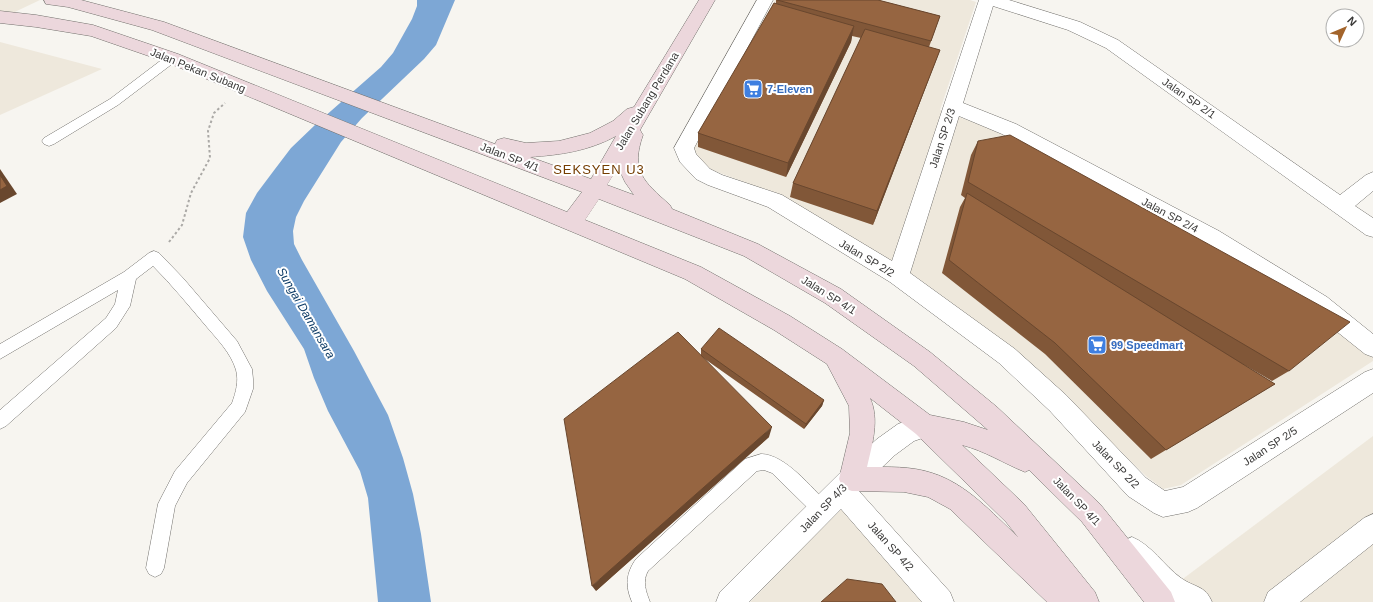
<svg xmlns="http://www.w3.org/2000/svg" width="1373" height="602" viewBox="0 0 1373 602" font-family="Arial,sans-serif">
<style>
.built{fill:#eee8dc}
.water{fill:#7da7d5}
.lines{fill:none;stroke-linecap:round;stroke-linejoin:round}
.lane-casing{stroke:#72706c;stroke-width:1}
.street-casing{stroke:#72706c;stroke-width:1}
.secondary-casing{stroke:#72706c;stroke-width:1}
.path{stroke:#aba9a6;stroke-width:2;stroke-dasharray:2.5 2.5;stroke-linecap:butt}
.lane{fill:#fff;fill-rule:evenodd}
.street{fill:#fff;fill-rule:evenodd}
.secondary{fill:#ecd7dc;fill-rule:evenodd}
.wall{fill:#815738}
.shaded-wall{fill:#69472e}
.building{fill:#966541;stroke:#69472e}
.labels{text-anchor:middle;stroke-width:4;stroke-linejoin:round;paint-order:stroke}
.street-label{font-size:11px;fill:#3a3938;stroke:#fff}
.shop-label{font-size:11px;font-weight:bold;fill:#366cbe;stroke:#fff;text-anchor:start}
.water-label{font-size:12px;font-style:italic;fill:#0e3c67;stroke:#fff}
.quarter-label{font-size:13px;letter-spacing:1px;fill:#743d00;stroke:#fff}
</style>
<rect width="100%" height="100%" fill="#f7f5f0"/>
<g class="built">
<polygon points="0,0 40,0 0,19"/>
<polygon points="775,0 970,0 976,2 940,110 1005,134 1311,307 1373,357 1373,361 1181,485 1163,489 1146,476 1018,352 916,277 780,196 707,168 697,156 693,147"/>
<polygon points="0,42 102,69 0,115"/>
<polygon points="1373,436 1373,602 1183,602 1172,587"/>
<polygon points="842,508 925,602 750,602"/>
</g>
<polygon class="water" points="417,0 455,0 436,45 424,59 362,118 341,142 304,201 296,217 293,231 294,244 302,260 354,351 388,415 403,458 413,494 421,534 431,602 378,602 368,498 360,471 328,411 314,378 304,349 267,291 251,260 243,237 246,213 257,193 275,169 291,148 315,125 381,67 393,53 412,19 417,6"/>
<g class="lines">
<defs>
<g id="lane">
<polygon points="172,54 176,55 178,58 176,61 118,105 54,144 49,146 44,144 42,141 44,138 110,99 168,55"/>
<path d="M 154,251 L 159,253 L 183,278 L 237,341 L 252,369 L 253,379 L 253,389 L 245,412 L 187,483 L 175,506 L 164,568 L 161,574 L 155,577 L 149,574 L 146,568 L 158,504 L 161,498 L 175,471 L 232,403 C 236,392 239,381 236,370 C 231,353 217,339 206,326 C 189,306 172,285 153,266 L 136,279 L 130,306 L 116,328 L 6,426 L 0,429 L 0,410 L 106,318 L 115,304 L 118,290 L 0,359 L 0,344 L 124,272 L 149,253 Z"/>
<path d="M 761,454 C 785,454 812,488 828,504 L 831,510 L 828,516 L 822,519 L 816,516 L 772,473 L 764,470 L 757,471 L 648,571 C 642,581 646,592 650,602 L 632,602 C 625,586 626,573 636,559 L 745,459 Z"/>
</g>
<g id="street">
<polygon points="757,0 773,0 694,148 696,154 710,169 722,175 782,195 892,261 979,0 1009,0 1080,22 1118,40 1340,195 1366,175 1373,172 1373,191 1355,206 1373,218 1373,237 1366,235 1106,48 1068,30 993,6 963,103 1016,124 1219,231 1327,297 1373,334 1373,357 1365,354 1311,311 1205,243 1002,134 959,116 910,273 1015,349 1066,395 1146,478 1165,491 1183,487 1365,372 1373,369 1373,393 1197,508 1188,512 1163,517 1154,513 1128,496 1050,411 999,363 890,282 768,207 708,185 696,179 680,162 674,148"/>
<polygon points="925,415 934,418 937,426 934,434 914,441 895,455 858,490 950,592 954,602 922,602 841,509 749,602 716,602 720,592 843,470 877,439 898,424"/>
<polygon points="1373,514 1373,544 1300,602 1264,602 1268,592 1364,518"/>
<path d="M 1132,537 C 1152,545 1164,566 1181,578 C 1195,588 1205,585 1212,602 L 1171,602 L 1162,598 L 1123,559 L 1119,550 L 1123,541 Z"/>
</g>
<path id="secondary" d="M 44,0 L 81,0 L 164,22 L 495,144 L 497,140 L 504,138 L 526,143 L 559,141 L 590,133 L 613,121 L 627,109 L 634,107 L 699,0 L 715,0 L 640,130 L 643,135 C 630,171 644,182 670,205 L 672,209 L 758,244 L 841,289 L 930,352 L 997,407 L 1100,504 L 1171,592 L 1175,602 L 1144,602 L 1082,522 L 1029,470 L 1025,472 C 1003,463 985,451 962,445 L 1024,504 L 1095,592 L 1099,602 L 1047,602 L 950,509 L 928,497 L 904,492 L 852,491 L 843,488 L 839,479 L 850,433 L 849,406 L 827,364 L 774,330 L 685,279 L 166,62 L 91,36 L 36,27 L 0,23 L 0,11 L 36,15 L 93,25 L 178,54 L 567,212 L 582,192 L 152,30 L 68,7 L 46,4 ZM 616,136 L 591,179 L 530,157 C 560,155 589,151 616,136 ZM 618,167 L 625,182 L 634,195 L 607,185 ZM 599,199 L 744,256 L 825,303 L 914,366 L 988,430 L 964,422 L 930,415 L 842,349 L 790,316 L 701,267 L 585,220 ZM 870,398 L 916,434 L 1006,522 L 1018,537 C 992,513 967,484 932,473 C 911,466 888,467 867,467 C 872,445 880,419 870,398 Z"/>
</defs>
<use href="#lane" class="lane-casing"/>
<use href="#street" class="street-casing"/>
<use href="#secondary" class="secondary-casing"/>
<polyline class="path" points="169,242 182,225 191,193 210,158 208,131 214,113 225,103"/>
<use href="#lane" class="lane"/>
<use href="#street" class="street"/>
<use href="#secondary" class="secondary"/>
</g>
<g class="wall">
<polygon points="776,0 878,0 940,16 929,47 940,50 873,225 790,197 793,183 861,38 852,36 851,42 786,177 698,147 698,133 776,4"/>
<polygon points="978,141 1289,371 1272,381 1241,363 1275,384 1151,459 1045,354 942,273 960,207 965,198 961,195 971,155"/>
<polygon points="701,349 824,400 822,406 804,429 702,357 769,437 596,591 701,355"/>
</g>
<g class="shaded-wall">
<polygon points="854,26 851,42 786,177 788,163"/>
<polygon points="940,50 934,65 873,225 877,211"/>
<polygon points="0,169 17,194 0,203"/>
<polygon points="824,400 822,406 804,429 806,424"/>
<polygon points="772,427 769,437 596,591 592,586"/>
</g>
<g class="building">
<polygon points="777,0 878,0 940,16 931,41"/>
<polygon points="774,3 854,26 788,163 698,133"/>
<polygon points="865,29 940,50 877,211 793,183"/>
<polygon points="1010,135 1350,322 1289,371 968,182 978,141"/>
<polygon points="0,175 7,186 0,190"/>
<polygon points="967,193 1275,384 1166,450 1055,343 949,260"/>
<polygon points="719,328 824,400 806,424 701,349"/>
<polygon points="678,332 772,427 592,586 564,419"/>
<polygon points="847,579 882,584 896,602 821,602"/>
</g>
<defs>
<symbol id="supermarket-square" viewBox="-11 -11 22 22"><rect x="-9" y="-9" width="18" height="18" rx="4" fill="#3f7fe0" stroke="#fff"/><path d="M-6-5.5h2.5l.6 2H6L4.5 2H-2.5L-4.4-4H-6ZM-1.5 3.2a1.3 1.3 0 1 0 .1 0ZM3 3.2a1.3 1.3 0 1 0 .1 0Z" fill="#fff"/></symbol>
</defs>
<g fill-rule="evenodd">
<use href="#supermarket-square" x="742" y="78" width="22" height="22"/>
<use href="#supermarket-square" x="1086" y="334" width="22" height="22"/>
</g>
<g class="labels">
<g class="street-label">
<text transform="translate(198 70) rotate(22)" y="4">Jalan Pekan Subang</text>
<text transform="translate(1189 98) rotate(35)" y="4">Jalan SP 2/1</text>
<text transform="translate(647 101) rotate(-59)" y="4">Jalan Subang Perdana</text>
<text transform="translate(942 138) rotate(-72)" y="4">Jalan SP 2/3</text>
<text transform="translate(510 157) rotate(21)" y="4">Jalan SP 4/1</text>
<text transform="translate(1170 215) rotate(28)" y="4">Jalan SP 2/4</text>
<text transform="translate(867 258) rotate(31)" y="4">Jalan SP 2/2</text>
<text transform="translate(829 295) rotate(32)" y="4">Jalan SP 4/1</text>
<text transform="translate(1270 446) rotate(-33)" y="4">Jalan SP 2/5</text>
<text transform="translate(1116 464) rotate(46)" y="4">Jalan SP 2/2</text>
<text transform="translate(1077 501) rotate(46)" y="4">Jalan SP 4/1</text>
<text transform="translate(823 508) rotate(-46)" y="4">Jalan SP 4/3</text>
<text transform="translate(891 546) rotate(48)" y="4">Jalan SP 4/2</text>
</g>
<g class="shop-label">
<text x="767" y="93">7-Eleven</text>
<text x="1111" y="349">99 Speedmart</text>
</g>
<g class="water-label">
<text transform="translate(306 313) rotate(60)" y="4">Sungai Damansara</text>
</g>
<g class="quarter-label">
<text x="599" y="174">SEKSYEN U3</text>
</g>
</g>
<g transform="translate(1345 28) rotate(46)"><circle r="19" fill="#ffffff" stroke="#b0b0af"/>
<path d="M0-3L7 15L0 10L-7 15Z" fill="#a3642b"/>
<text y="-6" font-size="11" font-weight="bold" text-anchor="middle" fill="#3a3938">N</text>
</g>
</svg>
